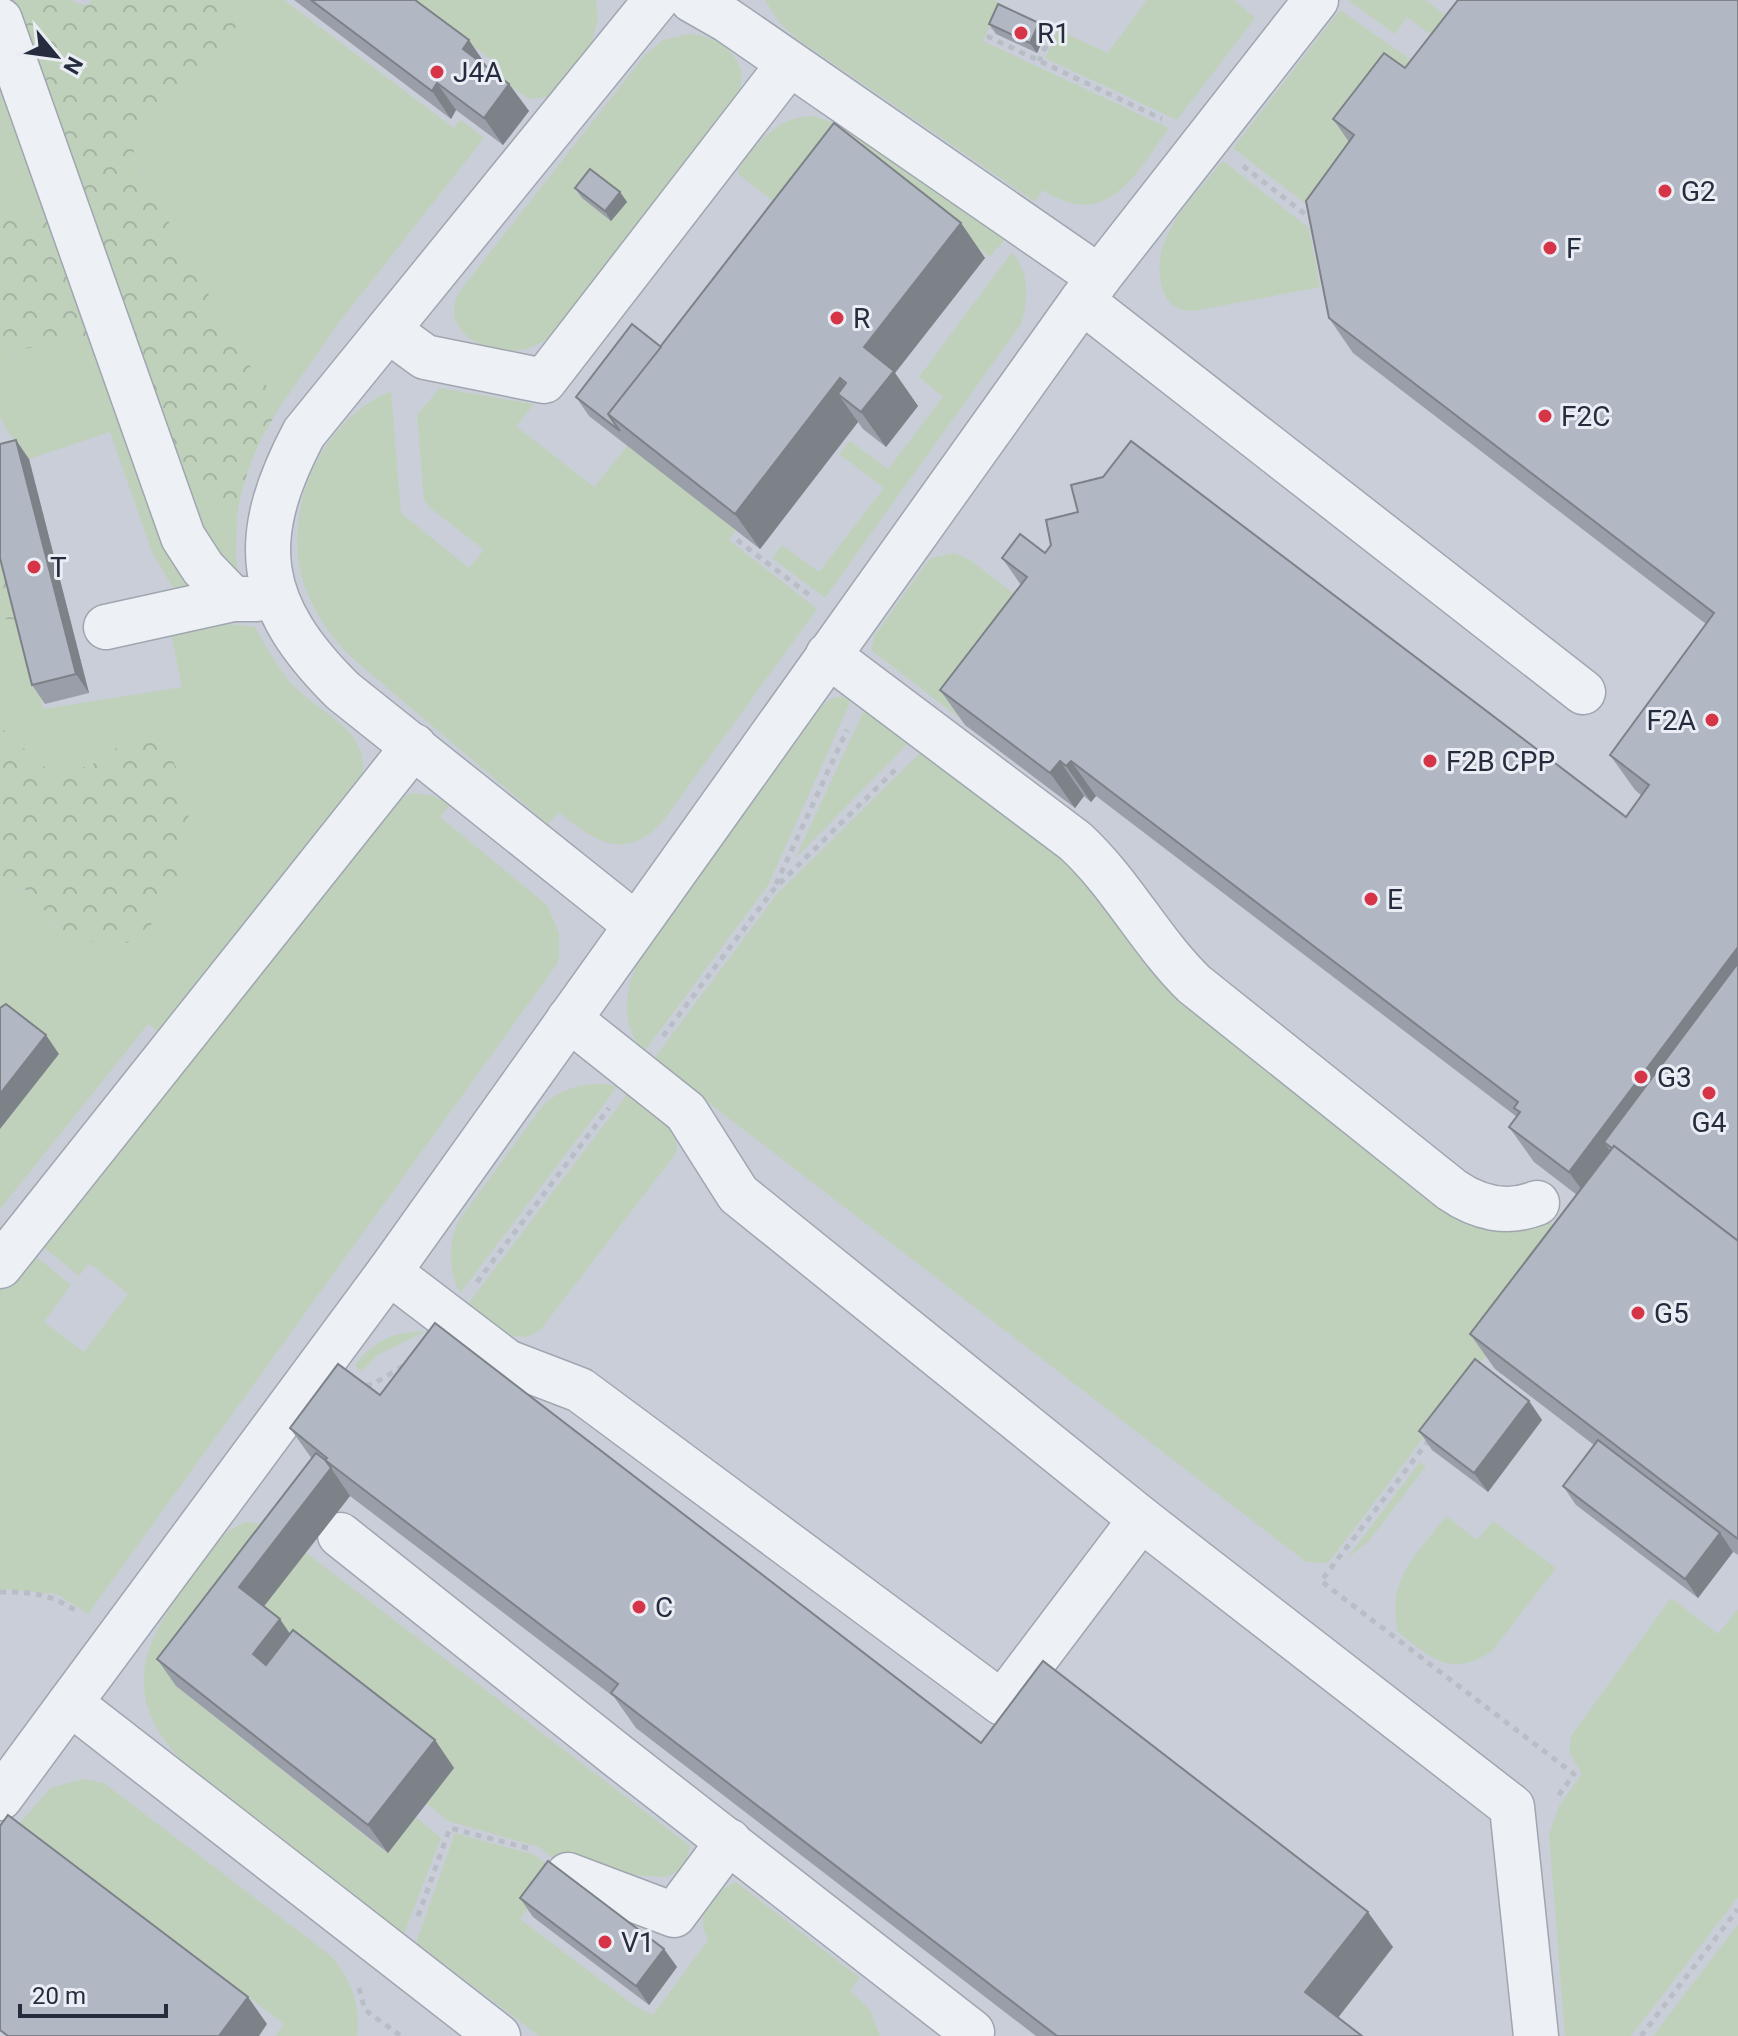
<svg xmlns="http://www.w3.org/2000/svg" width="1738" height="2036" viewBox="0 0 1738 2036" font-family="Roboto,sans-serif">
<style>
.built{fill:#c9ced9}
.green{fill:#c0d1bb}
.forest{fill:url(#forest-crowns)}
.lines{fill:none;stroke-linecap:round;stroke-linejoin:round}
.minor-casing{stroke:#a0a6b0;stroke-width:47}
.path{stroke:#b9bdc5;stroke-width:5;stroke-dasharray:6 6;stroke-linecap:butt}
.minor{stroke:#edf0f5;stroke-width:44}
.wall{fill:#999ea8}
.shaded-wall{fill:#7d8188}
.building{fill:#b2b8c3;stroke:#7d8188;stroke-width:2}
.poi-dot{fill:#d63548;stroke:#eaeef4;stroke-width:3}
.labels{text-anchor:middle;stroke-width:6;stroke-linejoin:round;paint-order:stroke}
.poi-label{font-size:28px;fill:#242c3d;stroke:#eaeef4;text-anchor:start}
</style>
<defs>
<pattern id="forest-crowns" width="20" height="18" patternUnits="userSpaceOnUse" patternTransform="scale(2)"><rect width="20" height="18" fill="#c0d1bb"/><path d="M2 6a3 3 0 1 1 6 0M12 15a3 3 0 1 1 6 0" fill="none" stroke="#a5b4a2"/></pattern>
</defs>
<rect width="100%" height="100%" fill="#dbdfe6"/>
<rect class="built" x="0" y="0" width="1738" height="2036"/>
<g class="green">
<polygon points="230,0 284,0 454,128 461,120 484,138 337,325 282,404 245,360 136,161 132,141 146,115 166,90 202,72 238,18"/>
<polygon points="412,0 596,0 598,19 590,49 552,97 529,99 495,76 501,67"/>
<path d="M 765,0 L 994,0 L 1000,3 L 983,41 L 1169,128 C 1136,173 1107,233 1043,190 L 1035,202 L 796,38 L 780,23 Z"/>
<polygon points="1147,0 1234,0 1255,18 1177,120 1045,58 1058,30 1108,53"/>
<polygon points="1348,0 1425,0 1467,31 1434,37 1407,17 1395,34"/>
<polygon points="1340,10 1428,72 1324,218 1233,148"/>
<path d="M 689,34 C 720,35 754,63 737,95 L 554,334 C 543,343 529,350 514,351 C 482,354 439,328 459,292 L 645,55 L 663,40 Z"/>
<polygon points="0,67 47,206 27,222 0,214"/>
<path d="M 814,116 L 840,125 L 1006,238 L 990,257 L 862,155 L 777,204 L 738,174 L 738,169 C 759,142 777,116 814,116 Z"/>
<path d="M 1223,161 L 1309,228 L 1320,287 L 1194,311 C 1180,311 1169,306 1164,293 C 1144,241 1193,198 1223,161 Z"/>
<path d="M 1012,252 C 1030,275 1029,297 1021,324 L 825,598 L 772,558 L 782,545 L 819,572 L 884,488 L 839,454 L 850,441 L 888,469 L 943,397 L 919,377 Z"/>
<polygon points="95,332 194,574 191,590 173,588 152,552 110,432 29,459 7,431 0,416 0,371 3,361 25,347 67,343"/>
<path d="M 440,388 L 534,404 L 516,426 L 594,487 L 628,445 L 736,530 L 729,540 L 817,609 L 663,821 C 625,863 594,841 559,812 L 548,824 L 351,657 C 329,635 309,605 301,574 C 284,504 324,418 391,391 L 401,513 L 469,568 L 484,550 L 429,507 L 424,500 L 417,415 Z"/>
<polygon points="170,464 225,516 237,515 236,555 239,577 212,553"/>
<polygon points="955,553 970,560 1039,613 958,717 871,650 875,635 925,565 932,558"/>
<path d="M 0,619 L 24,620 L 43,709 L 182,687 L 170,629 L 199,621 L 255,627 C 265,645 276,664 289,681 C 320,717 378,729 360,788 L 163,1035 L 148,1024 L 0,1209 L 0,890 C 18,884 34,891 44,907 C 47,913 49,920 53,924 C 61,933 71,936 81,940 L 189,813 L 176,767 L 165,748 L 129,737 C 100,763 89,771 49,771 L 0,727 Z"/>
<path d="M 854,694 L 768,885 L 644,1052 C 619,1024 624,987 641,957 L 823,705 L 831,699 Z"/>
<polygon points="868,702 915,736 795,859"/>
<polygon points="928,745 1070,853 1448,1200 1544,1218 1574,1240 1328,1563 1306,1562 653,1060 777,894"/>
<polygon points="413,793 434,796 450,805 440,817 547,905 559,933 559,958 557,964 88,1614 57,1594 0,1589 0,1286 28,1250 71,1285 44,1322 84,1352 128,1294 89,1263 79,1276 37,1242 397,799"/>
<path d="M 605,1084 L 617,1087 L 460,1293 C 448,1269 447,1243 460,1219 L 544,1104 C 563,1088 581,1083 605,1084 Z"/>
<path d="M 629,1092 C 650,1107 682,1124 676,1153 L 541,1329 C 516,1351 488,1322 468,1304 Z"/>
<path d="M 427,1331 L 379,1354 L 361,1372 L 355,1365 C 376,1339 393,1332 427,1331 Z"/>
<polygon points="1420,1462 1426,1466 1368,1542 1347,1558"/>
<path d="M 1446,1516 L 1477,1540 L 1493,1521 L 1556,1568 L 1492,1651 C 1450,1679 1432,1658 1398,1632 C 1386,1578 1416,1556 1446,1516 Z"/>
<path d="M 247,1522 L 269,1525 L 176,1686 L 387,1853 L 416,1817 L 441,1838 L 404,1934 L 191,1770 C 116,1698 140,1645 195,1572 C 210,1551 222,1530 247,1522 Z"/>
<path d="M 305,1552 L 690,1846 C 687,1861 681,1873 665,1877 L 569,1871 L 539,1847 L 448,1821 L 426,1803 L 258,1614 Z"/>
<polygon points="1671,1598 1718,1634 1738,1609 1738,1897 1631,2036 1565,2036 1549,1835 1559,1806 1582,1774 1569,1752 1571,1736"/>
<path d="M 84,1779 L 104,1783 L 330,1955 C 351,1979 361,2004 357,2036 L 275,2036 L 284,2024 L 20,1823 L 50,1788 Z"/>
<path d="M 455,1833 L 535,1855 L 556,1871 L 520,1919 L 635,2006 L 653,2015 L 708,1940 C 705,1933 702,1927 703,1921 C 704,1905 722,1886 736,1882 L 860,1978 L 850,1991 L 870,2010 L 880,2036 L 539,2036 L 416,1943 Z"/>
<polygon points="1738,1924 1738,2036 1653,2036"/>
</g>
<g class="forest">
<path d="M 7,0 L 72,0 L 75,3 L 88,5 L 92,0 L 230,0 L 238,18 L 231,45 L 202,72 L 166,91 L 146,115 L 132,141 L 136,162 L 245,360 L 282,404 C 259,439 244,473 237,515 L 225,516 L 170,464 Z"/>
<path d="M 47,206 L 95,332 C 85,336 75,341 65,343 C 41,348 9,343 0,371 L 0,214 L 27,222 Z"/>
<polygon points="0,525 24,620 0,619"/>
<path d="M 0,727 L 49,771 C 89,771 100,763 129,737 L 150,738 L 165,747 L 176,767 L 189,813 L 174,894 L 154,922 L 127,943 C 108,942 83,944 66,934 C 39,919 42,877 0,890 Z"/>
</g>
<g class="lines">
<defs>
<g id="minor">
<polyline points="692,0 727,20 1099,277"/>
<polyline points="0,20 183,537 203,568 233,599"/>
<polyline points="1082,301 1583,692"/>
<polyline points="388,330 425,357 544,381 789,64"/>
<polyline points="106,627 233,599 257,599"/>
<path d="M 828,655 L 1075,841 C 1121,883 1150,941 1194,984 L 1452,1190 C 1478,1208 1507,1215 1537,1203"/>
<path d="M 635,924 L 343,691 C 256,605 247,541 304,433 L 656,0"/>
<polyline points="0,1266 414,746"/>
<polyline points="389,1272 507,1362 580,1390 1002,1703 1141,1519 738,1194 686,1112 569,1019"/>
<polyline points="1141,1519 1512,1807 1536,2036"/>
<polyline points="340,1535 618,1756 972,2032"/>
<polyline points="0,1798 70,1703"/>
<polyline points="568,1875 674,1915 729,1841"/>
<polyline points="498,2036 70,1703 389,1272 1099,277 1316,0"/>
</g>
</defs>
<use href="#minor" class="minor-casing"/>
<g class="path">
<polyline points="1035,23 1053,31 1039,61"/>
<polyline points="995,24 989,37 1162,119"/>
<polyline points="1243,166 1314,221"/>
<polyline points="737,540 812,597"/>
<polyline points="776,884 847,730"/>
<polyline points="663,1036 774,889 898,767"/>
<polyline points="477,1282 609,1108"/>
<polyline points="366,1385 372,1385 406,1364"/>
<polyline points="1429,1440 1321,1581 1574,1774 1558,1796"/>
<path d="M 0,1592 C 34,1592 50,1594 78,1612"/>
<polyline points="418,1916 450,1828 531,1849"/>
<polyline points="359,1988 365,2010 401,2036"/>
<polyline points="1641,2036 1738,1909"/>
</g>
<use href="#minor" class="minor"/>
</g>
<g class="wall">
<polygon points="294,0 415,0 488,68 509,84 529,111 503,145 456,110 451,119"/>
<polygon points="1738,0 1738,1555 1732,1551 1733,1552 1698,1598 1576,1505 1563,1486 1594,1445 1495,1369 1470,1334 1577,1195 1534,1162 1509,1127 1517,1117 1096,796 1091,802 1084,796 1075,808 965,725 940,690 1021,585 1002,558 1045,553 1626,817 1642,796 1635,790 1610,755 1706,624 1353,353 1329,318 1349,142 1333,119 1405,68"/>
<polygon points="989,24 1046,33 1037,53 996,34"/>
<polygon points="575,188 620,192 627,202 611,221 582,198"/>
<polygon points="961,223 985,258 895,373 918,406 886,447 863,429 858,422 760,549 589,416 576,397 661,347"/>
<polygon points="29,459 89,693 45,704 32,685"/>
<polygon points="380,1395 981,1743 1393,1947 1338,2017 1362,2036 1036,2036 636,1728 614,1697 350,1496 264,1606 290,1634 435,1740 454,1768 388,1853 176,1686 157,1659 312,1459 290,1428"/>
<polygon points="1529,1401 1542,1420 1488,1492 1432,1450 1419,1431"/>
<polygon points="520,1898 664,1949 677,1967 649,2005 533,1917"/>
</g>
<g class="shaded-wall">
<polygon points="1039,23 1046,33 1037,53 1030,43"/>
<polygon points="469,40 488,68 463,49"/>
<polygon points="437,83 456,110 451,119 432,91"/>
<polygon points="509,84 529,111 503,145 484,118"/>
<polygon points="620,192 627,202 611,221 605,211"/>
<polygon points="961,223 985,258 895,373 918,406 886,447 861,412 838,394 858,422 760,549 735,514 840,378 863,410 864,347"/>
<polygon points="16,440 29,459 89,693 76,674"/>
<polygon points="1060,761 1084,796 1075,808 1050,773"/>
<polygon points="1071,761 1096,796 1091,802 1066,766"/>
<polygon points="1738,947 1738,1016 1604,1142 1623,1169 1594,1207 1569,1172"/>
<polygon points="46,1035 59,1054 0,1129 0,1094"/>
<polygon points="1529,1401 1542,1420 1488,1492 1474,1473"/>
<polygon points="331,1468 350,1496 258,1614 239,1587"/>
<polygon points="1720,1533 1733,1552 1698,1598 1685,1579"/>
<polygon points="280,1619 299,1647 272,1681 253,1654"/>
<polygon points="435,1740 454,1768 388,1853 368,1825"/>
<polygon points="1368,1912 1393,1947 1330,2028 1305,1992"/>
<polygon points="664,1949 677,1967 649,2005 636,1986"/>
<polygon points="248,1997 267,2024 259,2036 219,2036"/>
</g>
<g class="building">
<polygon points="311,0 415,0 469,40 463,49 509,84 484,118 437,83 432,91"/>
<polygon points="1458,0 1738,0 1738,947 1569,1172 1509,1127 1520,1112 1514,1108 1518,1102 1071,761 1066,766 1060,761 1050,773 940,690 1027,577 1002,558 1020,534 1045,553 1051,545 1046,520 1078,512 1071,485 1103,477 1131,441 1626,817 1649,785 1610,755 1714,613 1329,318 1306,201 1354,135 1333,119 1384,53 1405,68"/>
<polygon points="998,4 1039,23 1030,43 989,24"/>
<polygon points="834,123 961,223 864,347 894,371 861,412 838,394 846,383 840,378 735,514 608,414"/>
<polygon points="590,169 620,192 605,211 575,188"/>
<polygon points="632,324 661,347 608,414 620,431 576,397"/>
<polygon points="16,440 76,674 32,685 0,558 0,444"/>
<polygon points="1738,963 1738,1241 1614,1146 1613,1149 1604,1142"/>
<polygon points="6,1004 46,1035 0,1094 0,1008"/>
<polygon points="1614,1146 1738,1241 1738,1539 1470,1334"/>
<polygon points="435,1323 981,1743 1043,1661 1368,1912 1305,1992 1362,2036 1057,2036 611,1693 618,1684 325,1460 327,1458 290,1428 338,1364 380,1395"/>
<polygon points="1475,1359 1529,1401 1474,1473 1419,1431"/>
<polygon points="1598,1440 1720,1533 1685,1579 1563,1486"/>
<polygon points="316,1453 325,1460 331,1468 239,1587 280,1619 253,1654 266,1665 293,1630 435,1740 368,1825 157,1659"/>
<polygon points="8,1815 248,1997 219,2036 8,2036 0,2030 0,1826"/>
<polygon points="548,1861 664,1949 636,1986 520,1898"/>
</g>
<g class="poi-dot">
<circle cx="1021" cy="33" r="8"/>
<circle cx="437" cy="72" r="8"/>
<circle cx="1665" cy="191" r="8"/>
<circle cx="1550" cy="248" r="8"/>
<circle cx="837" cy="318" r="8"/>
<circle cx="1545" cy="416" r="8"/>
<circle cx="34" cy="567" r="8"/>
<circle cx="1712" cy="720" r="8"/>
<circle cx="1430" cy="761" r="8"/>
<circle cx="1371" cy="899" r="8"/>
<circle cx="1641" cy="1077" r="8"/>
<circle cx="1709" cy="1093" r="8"/>
<circle cx="1638" cy="1313" r="8"/>
<circle cx="639" cy="1607" r="8"/>
<circle cx="605" cy="1942" r="8"/>
</g>
<g class="labels">
<g class="poi-label">
<text x="1037" y="43">R1</text>
<text x="453" y="82">J4A</text>
<text x="1681" y="201">G2</text>
<text x="1566" y="258">F</text>
<text x="853" y="328">R</text>
<text x="1561" y="426">F2C</text>
<text x="50" y="577">T</text>
<text x="1696" y="730" text-anchor="end">F2A</text>
<text x="1446" y="771">F2B CPP</text>
<text x="1387" y="909">E</text>
<text x="1657" y="1087">G3</text>
<text x="1709" y="1132" text-anchor="middle">G4</text>
<text x="1654" y="1323">G5</text>
<text x="655" y="1617">C</text>
<text x="621" y="1952">V1</text>
</g>
</g>
<g transform="translate(56 56) rotate(119)" stroke="#eaeef4" stroke-width="6" paint-order="stroke">
<path d="M0-6L14 30L0 20L-14 30Z" fill="#242c3d"/>
<text y="-12" font-size="22" font-weight="bold" text-anchor="middle" fill="#242c3d">N</text>
</g>
<path d="M20 2004v12h146v-12" fill="none" stroke="#242c3d" stroke-width="4"/>
<text x="32" y="2004" font-size="24" fill="#242c3d" stroke="#eaeef4" stroke-width="6" paint-order="stroke">20 m</text>
</svg>
